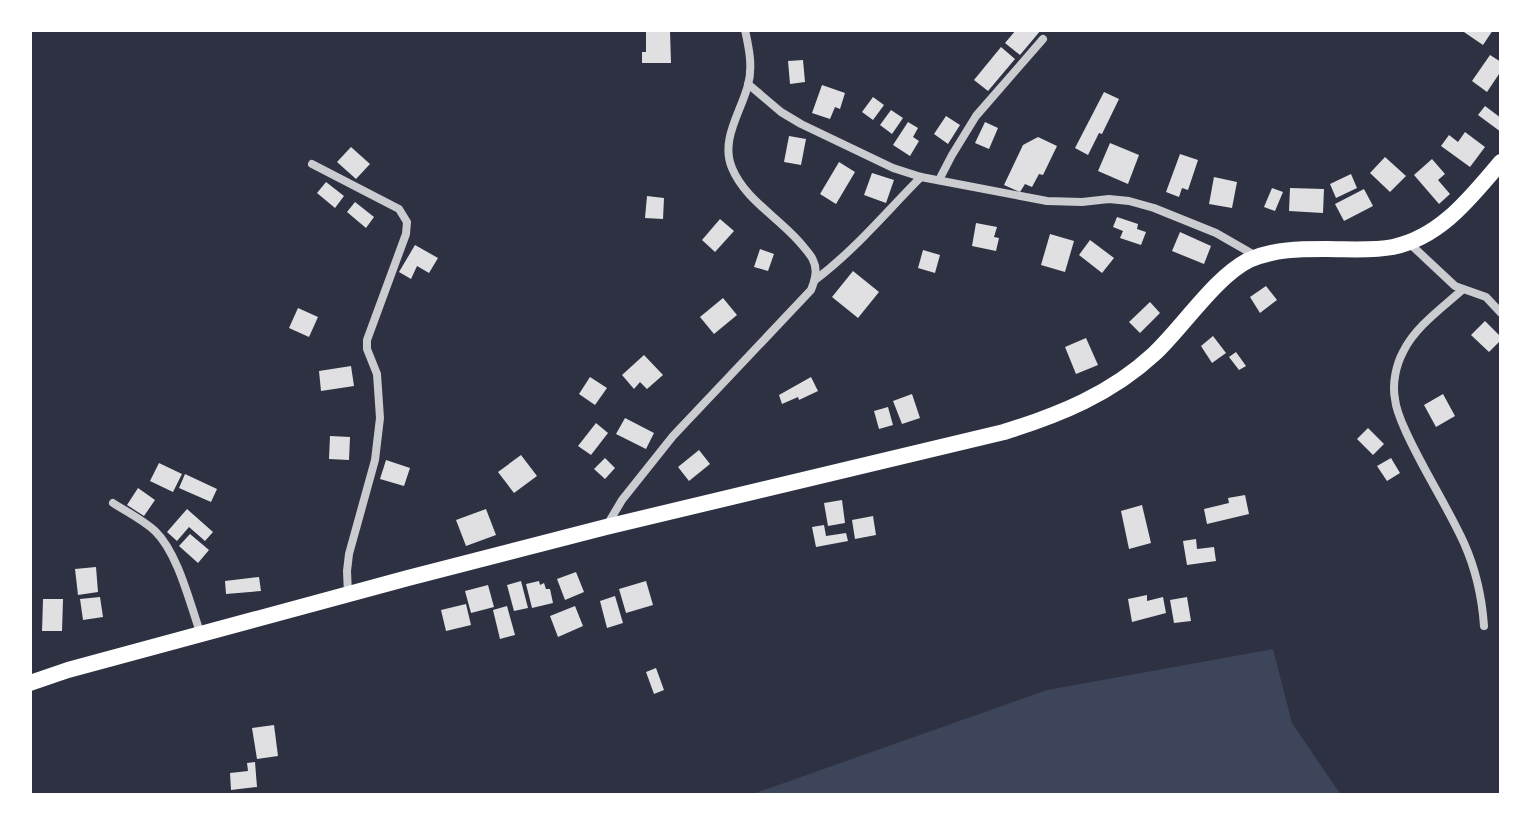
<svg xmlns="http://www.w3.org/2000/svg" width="1531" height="825" viewBox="0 0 1531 825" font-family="'Nunito Sans',sans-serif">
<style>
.green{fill:#3c4559}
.building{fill:#e0e0e3}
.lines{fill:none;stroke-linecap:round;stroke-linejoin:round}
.minor{stroke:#caccd0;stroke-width:8}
.primary{stroke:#fff;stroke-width:16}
</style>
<rect width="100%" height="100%" fill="#2d3142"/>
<polygon class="green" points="1273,649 1292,723 1341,795 750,795 1047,690"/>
<g class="building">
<polygon points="1016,30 1041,30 1020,55 1005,43"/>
<polygon points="1461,30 1493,30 1483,45"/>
<polygon points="670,31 671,63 642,63 642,52 646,52 646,32"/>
<polygon points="1001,47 1015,59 988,91 974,80"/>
<polygon points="1490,55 1501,62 1501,71 1487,92 1472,81"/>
<polygon points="803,60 805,82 790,84 788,61"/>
<polygon points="822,85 845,93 840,109 835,107 830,119 812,113"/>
<polygon points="1104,92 1119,99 1102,134 1099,133 1088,155 1075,148"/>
<polygon points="873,97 884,105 873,120 862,112"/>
<polygon points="1485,106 1501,118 1501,132 1478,115"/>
<polygon points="891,110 903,118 892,134 880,125"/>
<polygon points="946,116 960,125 948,144 934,134"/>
<polygon points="908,122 918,128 913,137 919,141 910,156 893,145"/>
<polygon points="985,122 998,128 989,149 975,143"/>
<polygon points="1465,132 1485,147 1470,167 1441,146 1449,135 1458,142"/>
<polygon points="789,136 806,139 801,165 784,162"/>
<polygon points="1038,137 1057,146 1043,175 1039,174 1032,187 1025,184 1020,192 1004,185 1023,145"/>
<polygon points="1110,143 1139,155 1128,184 1098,171"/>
<polygon points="351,147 370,164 356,179 337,162"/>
<polygon points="1180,154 1198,160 1188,190 1182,188 1179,197 1166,192"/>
<polygon points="1385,157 1406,176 1390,192 1370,173"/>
<polygon points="1432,159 1445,174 1438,180 1450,194 1439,204 1414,175"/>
<polygon points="839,162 855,172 836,204 820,194"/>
<polygon points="872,173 894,180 886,203 864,195"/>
<polygon points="1351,174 1357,188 1336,198 1330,184"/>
<polygon points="1214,177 1237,182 1232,208 1209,204"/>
<polygon points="326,182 344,196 335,208 317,193"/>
<polygon points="1272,188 1283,192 1275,211 1264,207"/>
<polygon points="1290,188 1324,189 1323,213 1289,211"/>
<polygon points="1364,189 1373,206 1344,221 1335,204"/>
<polygon points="647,196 664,198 663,219 645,218"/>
<polygon points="355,202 374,217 366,228 347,212"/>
<polygon points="1117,217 1138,224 1137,229 1146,232 1141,245 1120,238 1123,231 1113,227"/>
<polygon points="720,219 734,231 715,252 702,240"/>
<polygon points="976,223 997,227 994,237 999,238 996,251 972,246"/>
<polygon points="1180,232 1211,246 1204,264 1172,251"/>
<polygon points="1050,234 1074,241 1065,272 1041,265"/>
<polygon points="1090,240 1114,258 1102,273 1079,255"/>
<polygon points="415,245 438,258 429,273 417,266 411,279 399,272"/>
<polygon points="760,249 774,254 768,271 754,267"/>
<polygon points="923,250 940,255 935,273 918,268"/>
<polygon points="853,271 879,292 858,318 832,297"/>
<polygon points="1266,286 1277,300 1260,313 1250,297"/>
<polygon points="723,298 737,315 714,334 700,317"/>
<polygon points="1150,302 1160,313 1140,333 1129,322"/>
<polygon points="298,308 318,317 309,337 289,328"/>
<polygon points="1485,321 1501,337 1501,340 1489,352 1471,335"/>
<polygon points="1213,336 1226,353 1212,363 1201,346"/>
<polygon points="1086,338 1098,365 1076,374 1065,347"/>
<polygon points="1236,352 1246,366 1239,370 1229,357"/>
<polygon points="644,355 663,375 647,389 640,382 634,389 622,375"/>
<polygon points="351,366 354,386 321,391 319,371"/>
<polygon points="590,377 607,388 595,405 579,394"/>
<polygon points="811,377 818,391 799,400 798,397 782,404 779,395"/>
<polygon points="912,394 920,418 902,424 893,401"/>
<polygon points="1443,394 1455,416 1436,427 1424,405"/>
<polygon points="888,407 893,425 879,429 874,411"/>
<polygon points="625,418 654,433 646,449 616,434"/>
<polygon points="596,423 608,433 591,455 578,446"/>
<polygon points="1368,428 1384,444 1373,455 1357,439"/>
<polygon points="330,436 350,437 349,460 329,459"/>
<polygon points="699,450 710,464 689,481 678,467"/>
<polygon points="521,455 537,476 514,493 498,472"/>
<polygon points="605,458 615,468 605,479 594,469"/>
<polygon points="1391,458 1400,473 1387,481 1377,466"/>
<polygon points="386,460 410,468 404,486 380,479"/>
<polygon points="159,463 182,474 173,492 150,481"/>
<polygon points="185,474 217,489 211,502 179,488"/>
<polygon points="138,488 155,500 144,516 127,505"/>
<polygon points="1245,495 1249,514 1207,524 1204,509 1229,503 1228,498"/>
<polygon points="842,500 845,523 828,526 824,503"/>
<polygon points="1142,505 1151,543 1129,549 1121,511"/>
<polygon points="187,509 213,532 205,541 189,527 177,541 167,532"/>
<polygon points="486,509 496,535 466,546 456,520"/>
<polygon points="873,516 876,535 855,539 852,520"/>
<polygon points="824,525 826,536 846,533 848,541 816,547 812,527"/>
<polygon points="190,534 209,550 198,563 179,546"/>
<polygon points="1196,539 1197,549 1214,547 1216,561 1187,565 1183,541"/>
<polygon points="96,567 98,592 78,595 75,569"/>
<polygon points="576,572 584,592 565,600 557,579"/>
<polygon points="259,577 261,591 226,594 225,581"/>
<polygon points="521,581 528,608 514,611 507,585"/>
<polygon points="539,581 540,585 544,583 546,589 550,589 553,603 532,608 526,584"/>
<polygon points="646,581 653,605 626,613 619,589"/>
<polygon points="488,585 494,607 471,613 465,591"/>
<polygon points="1147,595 1147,601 1163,597 1166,613 1132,622 1128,599"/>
<polygon points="615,596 623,623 607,628 600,601"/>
<polygon points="100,597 103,617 83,620 80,599"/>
<polygon points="1187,597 1191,621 1174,623 1170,600"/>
<polygon points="43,599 63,599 62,631 42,631"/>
<polygon points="466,604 471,625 446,631 441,610"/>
<polygon points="507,606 515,635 500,639 493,610"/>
<polygon points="575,606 583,626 558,637 550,616"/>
<polygon points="656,668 664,690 654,694 646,672"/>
<polygon points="274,725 278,756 257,759 252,728"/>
<polygon points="255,762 257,787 231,790 230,773 248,771 247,763"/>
</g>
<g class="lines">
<g class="minor">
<polyline points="748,84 781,112 801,124 893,168 921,177 1047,201 1082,202 1109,199 1129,201 1154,208 1216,233 1256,256"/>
<polyline points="312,164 399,209 407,222 406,234 367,340 367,349 377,374 380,418 375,460 349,554 347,571 348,594"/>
<polyline points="939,180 952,155 976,116 1043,39"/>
<polyline points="1408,242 1455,286 1486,297 1501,313"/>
<path d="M 815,280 C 855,250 886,212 921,177"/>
<path d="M 1462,290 C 1442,308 1415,327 1403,352 C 1396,365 1392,384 1395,399 C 1396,411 1402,423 1407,434 C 1424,471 1447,506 1464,543 C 1476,570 1482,597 1484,626"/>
<path d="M 113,503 C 127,512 143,520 155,531 C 178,553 190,604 201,635"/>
<path d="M 606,527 L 622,500 L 673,436 L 811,290 C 815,280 818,270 813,260 C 811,255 806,250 802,245 C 781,219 745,200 732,168 C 720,140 741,112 748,85 C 753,67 749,48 745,30"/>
</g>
<path class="primary" d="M 30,683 L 68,670 L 408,578 L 606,527 L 1004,432 C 1059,415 1111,394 1154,354 C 1182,328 1216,276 1249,260 C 1274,249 1300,249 1326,249 C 1348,249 1372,251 1393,247 C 1441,237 1471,197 1501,162"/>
</g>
<rect width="1531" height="825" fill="none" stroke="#ffffff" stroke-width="64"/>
</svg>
